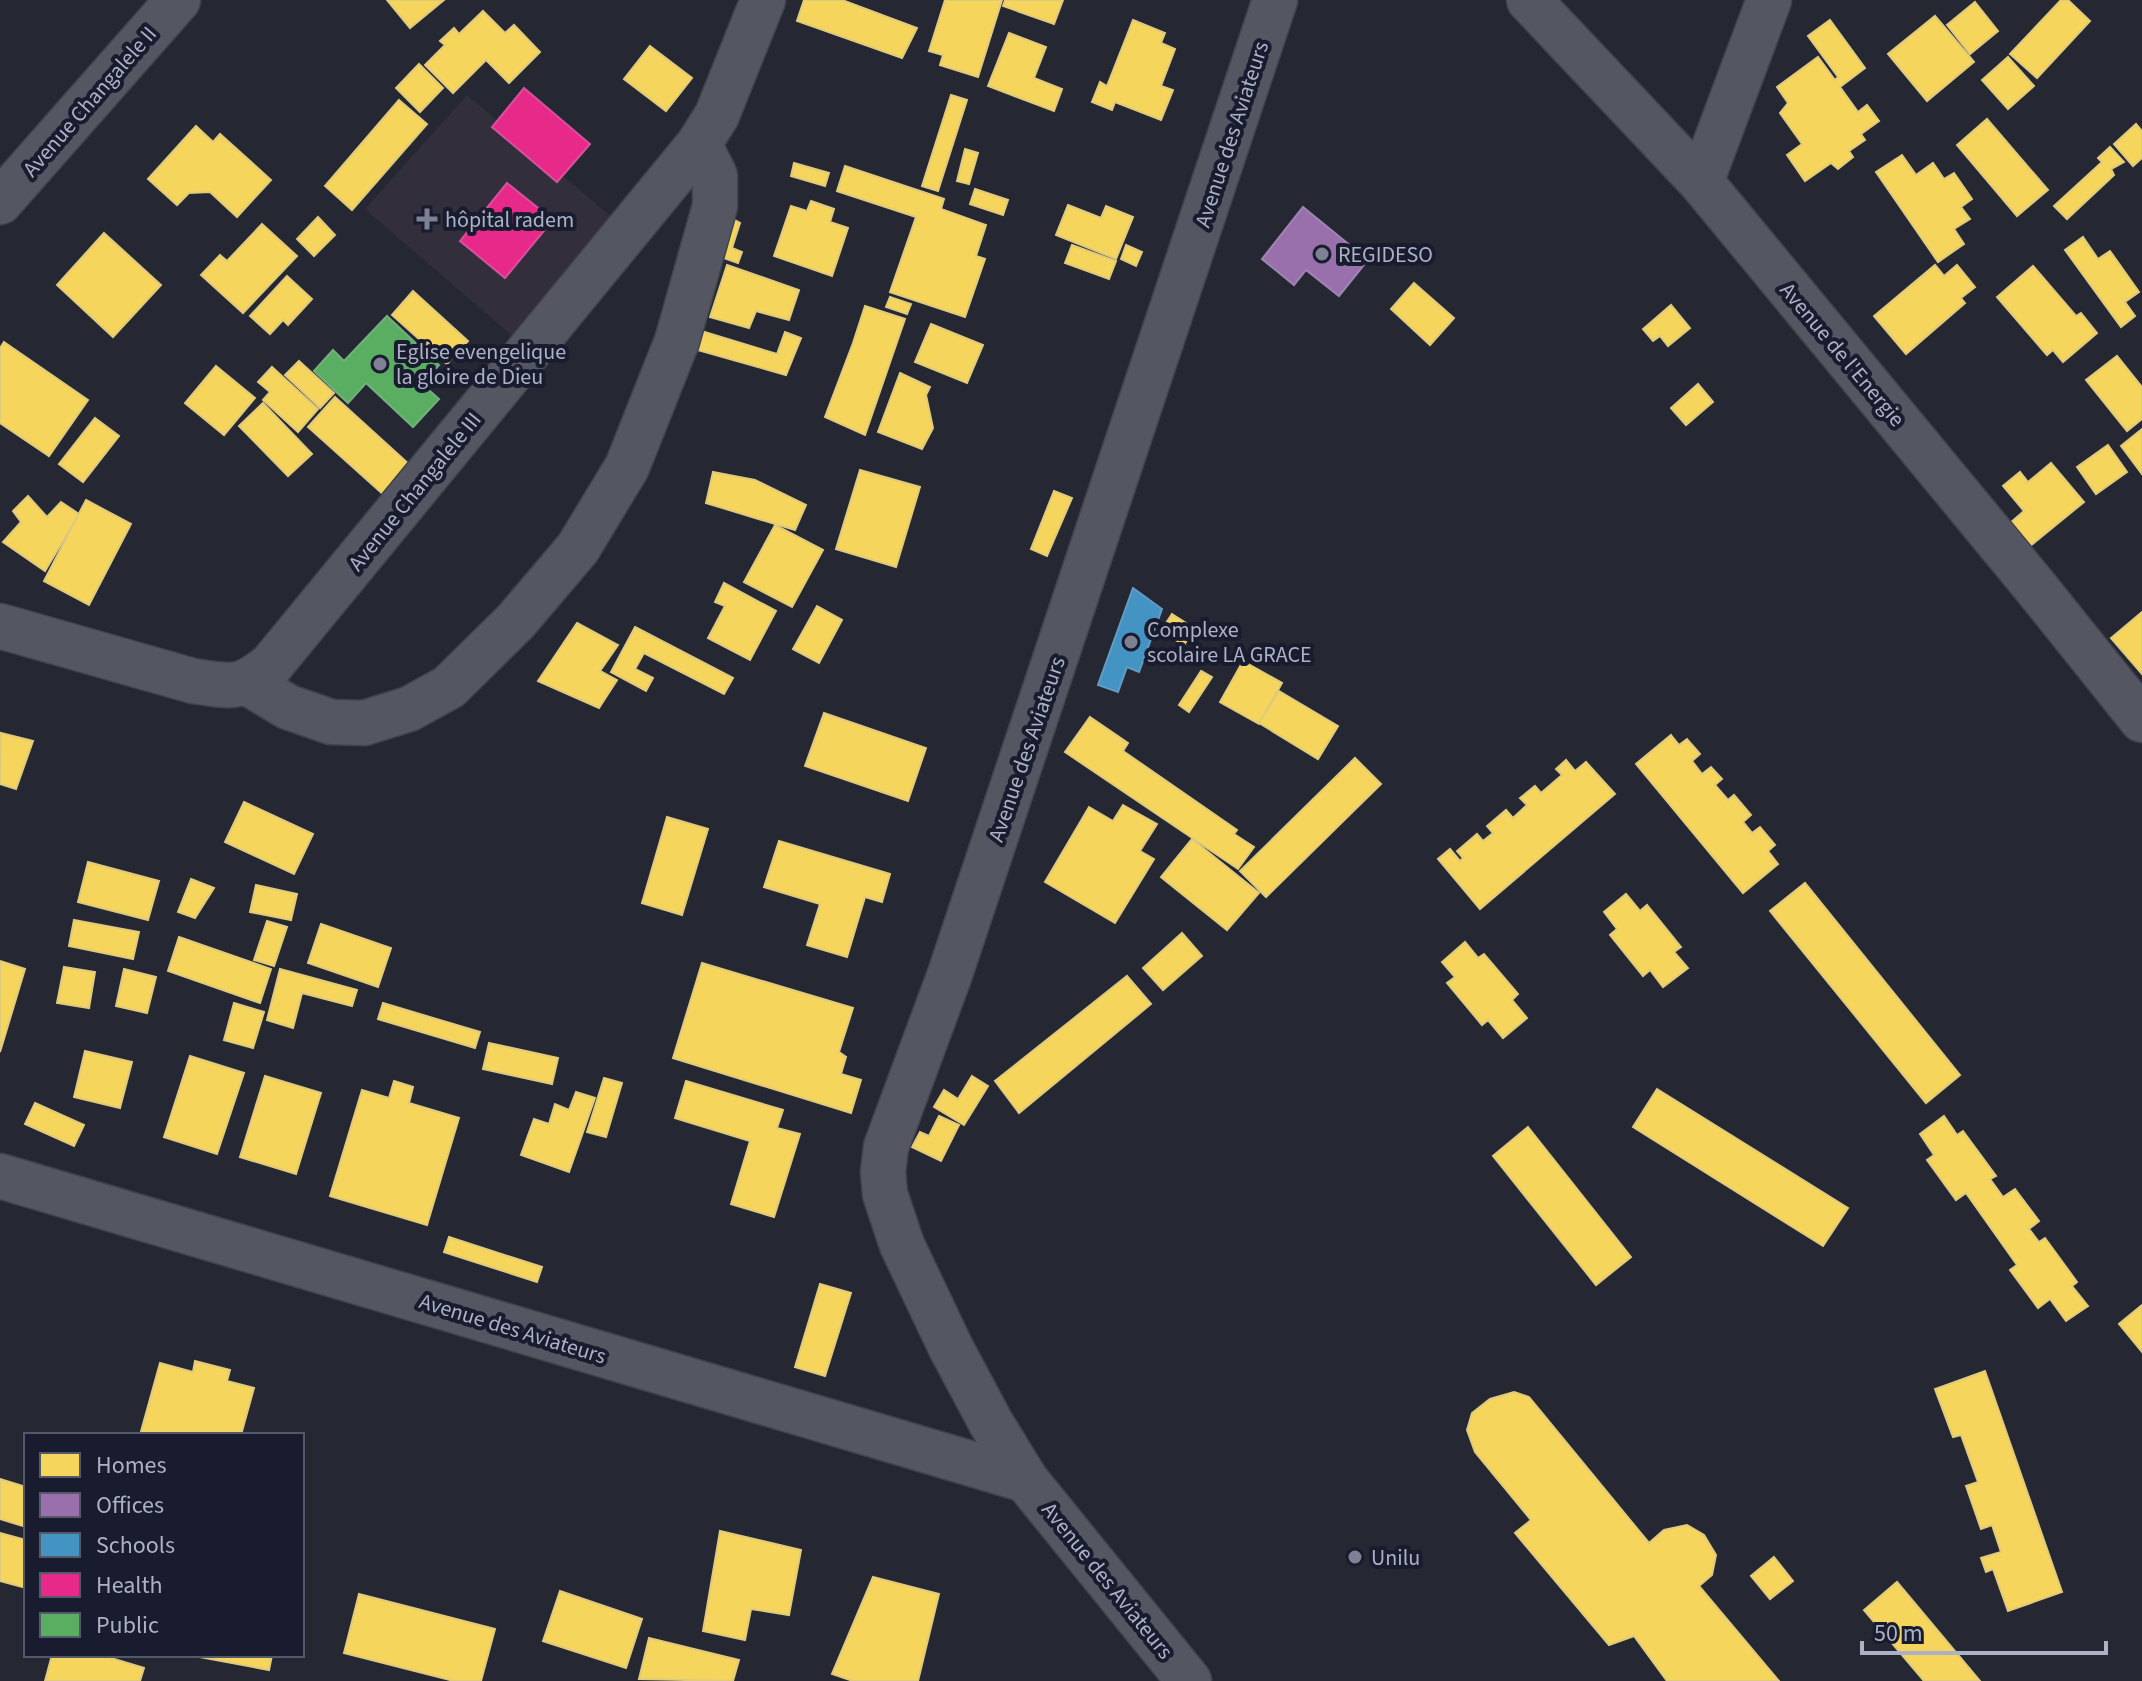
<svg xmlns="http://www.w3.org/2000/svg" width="2142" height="1681" viewBox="0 0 2142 1681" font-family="'Source Sans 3',sans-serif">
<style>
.medical{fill:#322e3c;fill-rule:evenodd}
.homes{fill:#f6d55c;stroke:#e0ca7c;stroke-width:2}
.offices{fill:#9970ab;stroke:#9f84b3;stroke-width:2}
.schools{fill:#4393c3;stroke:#639cc4;stroke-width:2}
.health{fill:#e7298a;stroke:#d6529c;stroke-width:2}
.public{fill:#5aae61;stroke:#73af7f;stroke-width:2}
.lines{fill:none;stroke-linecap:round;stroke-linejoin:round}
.minor-casing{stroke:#41434c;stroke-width:47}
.minor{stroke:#545762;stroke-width:44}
.poi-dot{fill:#7d8193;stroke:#181c2e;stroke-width:3}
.labels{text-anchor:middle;stroke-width:8;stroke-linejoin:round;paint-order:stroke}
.street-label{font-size:22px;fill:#adb1c6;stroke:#181c2e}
.poi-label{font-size:22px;fill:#adb1c6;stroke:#181c2e;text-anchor:start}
</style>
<rect width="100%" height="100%" fill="#252833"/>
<path class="medical" d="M 467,95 L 613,218 L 518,341 L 365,209 ZM 507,183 L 553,220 L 505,278 L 460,241 Z"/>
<g class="homes">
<polygon points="387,0 444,0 410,28"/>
<polygon points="804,0 842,0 917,28 902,58 797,21"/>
<polygon points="945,0 1002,0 978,77 940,65 943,55 929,51"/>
<polygon points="1005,0 1063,0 1054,24 1003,6"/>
<polygon points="2061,0 2068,0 2090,21 2037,78 2010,54"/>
<polygon points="1975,2 1998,31 1970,54 1947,25"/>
<polygon points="483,11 505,33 514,25 540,52 509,83 486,60 453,93 425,65 445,45 440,41 454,28 459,34"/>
<polygon points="1935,16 1974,62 1927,101 1888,54"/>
<polygon points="1133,20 1165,33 1161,43 1175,49 1161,86 1173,90 1161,120 1115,102 1112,110 1092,102 1100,82 1107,86"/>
<polygon points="1830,20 1865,68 1840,87 1858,112 1867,105 1879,121 1861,134 1865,140 1849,151 1853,157 1838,169 1831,163 1805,181 1787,155 1802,144 1780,113 1788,103 1777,87 1818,57 1835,80 1838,77 1808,36"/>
<polygon points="1009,33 1046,47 1034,78 1062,89 1054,111 988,86"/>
<polygon points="650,46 692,78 666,111 624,79"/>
<polygon points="2008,57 2034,86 2008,109 1982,80"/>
<polygon points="419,64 443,88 420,112 396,88"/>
<polygon points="951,95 967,100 938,191 922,186"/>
<polygon points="399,100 427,124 352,210 325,186"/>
<polygon points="1987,119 2048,190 2017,216 1957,145"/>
<polygon points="2136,124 2142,131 2142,158 2133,166 2114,144"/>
<polygon points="196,126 213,142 220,134 271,180 237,217 210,192 189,193 177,205 148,179"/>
<polygon points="2110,147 2124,162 2111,169 2114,175 2067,219 2054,206 2102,162 2098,158"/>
<polygon points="965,149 978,153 969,184 957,181"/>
<polygon points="1902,155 1916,175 1933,163 1944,179 1954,173 1972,199 1961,207 1970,219 1954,229 1964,244 1938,262 1876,172"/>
<polygon points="794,163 829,173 825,186 791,176"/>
<polygon points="845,166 944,199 941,209 986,225 976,256 985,259 965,317 890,292 916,217 837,191"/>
<polygon points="975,189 1008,200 1003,215 970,204"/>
<polygon points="811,201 834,209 830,222 848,228 832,276 774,256 791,206 807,211"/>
<polygon points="1068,205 1101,218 1106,206 1133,217 1116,259 1056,235"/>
<polygon points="726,215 740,223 732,248 742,252 738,263 712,254"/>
<polygon points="318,217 335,235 314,256 297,239"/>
<polygon points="262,224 297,256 243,313 201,275 220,255 227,261"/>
<polygon points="104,233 161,285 113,337 57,285"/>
<polygon points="2083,237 2098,259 2110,251 2139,292 2125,302 2135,316 2121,327 2065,250"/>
<polygon points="1072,245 1116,261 1109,279 1065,263"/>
<polygon points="1126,245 1142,252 1136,266 1121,259"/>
<polygon points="727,265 799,290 789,320 756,311 749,328 710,317"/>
<polygon points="1935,265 1944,276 1957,265 1975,287 1961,298 1965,303 1906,354 1874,316"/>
<polygon points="2033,266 2076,316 2081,313 2097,333 2063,362 2053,350 2047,355 1997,297"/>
<polygon points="287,276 312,299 288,325 283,320 270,334 250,316"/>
<polygon points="1414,283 1454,318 1430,345 1391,309"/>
<polygon points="413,291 468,341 447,364 392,315"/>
<polygon points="890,297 911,304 907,314 886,307"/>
<polygon points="1671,305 1690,328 1668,346 1660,336 1653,341 1643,329"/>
<polygon points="865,306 905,319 865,435 825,417 853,343"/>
<polygon points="931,324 983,345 967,383 915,362"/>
<polygon points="698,330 777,354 785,332 801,338 786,375 691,348"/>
<polygon points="4,342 88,400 49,456 0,423 0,348"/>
<polygon points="2117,356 2142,387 2142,419 2127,431 2086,380"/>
<polygon points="299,361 334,393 320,408 285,375"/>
<polygon points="216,366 255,398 224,435 185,403"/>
<polygon points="272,367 318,409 298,432 263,400 270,392 258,382"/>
<polygon points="900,373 930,387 926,395 933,428 922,449 878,432"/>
<polygon points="1698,384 1713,402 1686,425 1671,408"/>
<polygon points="335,397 411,466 384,495 308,427"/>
<polygon points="263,403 312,454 288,476 239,426"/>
<polygon points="95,418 119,436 83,482 59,464"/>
<polygon points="2142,429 2142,474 2121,446"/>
<polygon points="2108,445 2127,472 2096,494 2077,467"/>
<polygon points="2051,463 2084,502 2030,546 2010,523 2024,511 2003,486 2020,472 2028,482"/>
<polygon points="860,470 920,487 896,567 836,549"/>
<polygon points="713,472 755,480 806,505 795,530 706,503"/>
<polygon points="1054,491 1072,498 1047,556 1031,549"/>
<polygon points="28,496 47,517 61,502 79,514 45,571 3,542 21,522 13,511"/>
<polygon points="86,500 131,524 89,605 44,581"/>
<polygon points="775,525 823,550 792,607 744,582"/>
<polygon points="724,583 776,611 750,660 708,638 725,606 715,602"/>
<polygon points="817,606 842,620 819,663 793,649"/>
<polygon points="2142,612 2142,674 2111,638"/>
<polygon points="1172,614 1194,628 1184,645 1161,631"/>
<polygon points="577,623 618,645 600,671 617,680 599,708 538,681"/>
<polygon points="635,627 733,678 724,694 644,653 635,669 653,678 646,691 611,672"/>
<polygon points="1243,661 1282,683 1259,724 1220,702"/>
<polygon points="1201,671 1212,677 1189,712 1179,705"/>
<polygon points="1279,691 1338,726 1318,759 1259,723"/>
<polygon points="824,713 926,748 908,801 805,766"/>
<polygon points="1090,717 1128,743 1123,751 1237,830 1234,834 1254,847 1238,869 1065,752"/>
<polygon points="1,733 33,741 16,789 0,784"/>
<polygon points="1671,735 1679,745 1687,739 1700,754 1692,761 1702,774 1711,767 1722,779 1715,785 1728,800 1734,795 1751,815 1743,822 1752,833 1760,827 1775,845 1768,851 1778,864 1743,893 1636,764"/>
<polygon points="1355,758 1381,784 1266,897 1240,871"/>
<polygon points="1566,760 1575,771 1586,762 1615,794 1480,909 1438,859 1450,849 1460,861 1463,858 1457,851 1477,834 1483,841 1493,833 1487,826 1506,810 1513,818 1527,805 1520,798 1535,786 1541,793 1562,775 1556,769"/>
<polygon points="244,802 313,834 294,874 225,842"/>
<polygon points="1123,805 1157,824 1140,851 1154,859 1115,923 1045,882 1089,807 1113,821"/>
<polygon points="667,817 708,829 682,915 642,903"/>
<polygon points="1192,839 1259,893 1227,930 1161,877"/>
<polygon points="779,841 890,874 882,902 865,897 847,957 807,945 820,904 764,887"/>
<polygon points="88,862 159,881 148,920 78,902"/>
<polygon points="191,879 214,888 195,918 178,912"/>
<polygon points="1805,883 1960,1075 1926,1103 1770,911"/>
<polygon points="256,885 297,894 291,920 250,912"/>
<polygon points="1626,894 1640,911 1647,905 1681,947 1674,952 1688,968 1663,987 1650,970 1643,976 1610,935 1617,929 1604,912"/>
<polygon points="74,920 139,932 133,959 69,946"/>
<polygon points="267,921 287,927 274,966 254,960"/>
<polygon points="321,924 391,948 378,987 308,963"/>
<polygon points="1182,933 1202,956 1163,990 1143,968"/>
<polygon points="179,937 271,969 260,1003 168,971"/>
<polygon points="1465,942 1478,958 1484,954 1518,994 1512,1000 1527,1018 1503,1038 1488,1020 1482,1025 1447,983 1455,977 1442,962"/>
<polygon points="0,961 25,969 0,1052"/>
<polygon points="702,963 853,1008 839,1052 846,1057 841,1074 861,1080 851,1113 673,1058"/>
<polygon points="64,967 95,972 89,1008 57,1003"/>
<polygon points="124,969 156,977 147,1013 116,1006"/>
<polygon points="280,969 357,990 352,1006 302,993 293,1028 267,1020"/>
<polygon points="1127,976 1151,1004 1019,1113 995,1081"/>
<polygon points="234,1003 264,1012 253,1048 224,1040"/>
<polygon points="383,1003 480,1032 475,1048 378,1019"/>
<polygon points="489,1043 558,1058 552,1084 483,1069"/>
<polygon points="85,1051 132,1062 120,1108 74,1097"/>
<polygon points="190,1056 244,1073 217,1154 164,1137"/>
<polygon points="265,1076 321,1093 296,1174 240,1157"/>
<polygon points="972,1076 988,1086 964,1125 934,1107 944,1090 958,1099"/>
<polygon points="604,1078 622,1083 606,1137 587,1132"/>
<polygon points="394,1081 413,1087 409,1103 459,1118 427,1225 330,1196 362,1090 389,1098"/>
<polygon points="686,1081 783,1110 777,1128 800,1134 774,1217 731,1204 750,1141 675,1118"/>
<polygon points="1657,1089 1848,1208 1823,1246 1633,1127"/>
<polygon points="576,1092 595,1098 569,1172 521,1155 534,1119 549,1124 555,1104 569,1110"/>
<polygon points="35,1103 84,1125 74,1146 25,1124"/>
<polygon points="939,1116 959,1125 941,1161 912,1147 920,1132 929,1136"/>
<polygon points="1944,1116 1957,1135 1963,1131 1996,1176 1990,1179 2003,1197 2015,1189 2039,1221 2029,1229 2039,1242 2045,1238 2077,1282 2072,1286 2088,1306 2066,1321 2050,1299 2038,1308 2010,1270 2017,1265 1966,1193 1956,1200 1927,1160 1934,1155 1920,1134"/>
<polygon points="1528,1127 1631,1257 1596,1285 1493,1156"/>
<polygon points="449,1237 542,1267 537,1282 444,1252"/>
<polygon points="820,1284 851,1293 825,1376 795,1367"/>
<polygon points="2142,1305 2142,1352 2119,1324"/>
<polygon points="195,1361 230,1370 227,1381 254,1388 241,1435 140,1435 160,1363 193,1372"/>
<polygon points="1985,1371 2062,1592 2008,1611 1993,1569 1986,1572 1981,1558 2001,1552 1992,1525 1981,1529 1966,1486 1978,1482 1961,1435 1953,1437 1935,1389"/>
<polygon points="1514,1392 1529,1397 1649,1543 1664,1530 1687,1525 1704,1535 1716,1555 1712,1575 1699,1586 1779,1681 1667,1681 1634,1636 1609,1645 1515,1533 1531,1520 1475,1452 1467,1430 1472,1413 1490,1399"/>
<polygon points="0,1479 26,1487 26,1527 0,1519"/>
<polygon points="720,1531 801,1550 789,1615 751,1609 745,1640 703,1631"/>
<polygon points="0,1533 26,1540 26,1588 0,1581"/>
<polygon points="1774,1557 1793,1581 1770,1599 1751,1576"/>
<polygon points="873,1577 939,1594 918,1681 853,1681 832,1674"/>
<polygon points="1897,1582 1980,1681 1924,1681 1864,1610"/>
<polygon points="560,1591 642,1619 626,1668 543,1641"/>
<polygon points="359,1594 495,1629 481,1681 454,1681 344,1653"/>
<polygon points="649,1638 739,1660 733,1681 639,1679"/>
<polygon points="52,1655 101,1655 144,1668 140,1681 45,1681"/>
<polygon points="189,1655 272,1655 269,1670"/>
</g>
<polygon class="offices" points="1303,207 1368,260 1339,296 1306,270 1294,285 1262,259"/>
<polygon class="schools" points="1133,588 1162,609 1139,672 1127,667 1118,692 1098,685"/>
<g class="health">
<polygon points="524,88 590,144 557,182 492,127"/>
<polygon points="507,183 553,220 505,278 460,241"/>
</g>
<polygon class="public" points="387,316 439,365 422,384 439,399 413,427 366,383 348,403 314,371 333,350 344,361"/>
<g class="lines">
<defs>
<g id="minor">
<polyline points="1529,0 1701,182 2037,589 2142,720"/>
<polyline points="1701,182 1769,0"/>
<polyline points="0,202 178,0"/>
<path d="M 0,626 L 193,681 C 233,687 240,690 271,665 L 699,144 L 717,115 L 763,0"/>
<polyline points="248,683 288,707 331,722 364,723 409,709 449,687 516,621 578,548 627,467 677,341 715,206 715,176 699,144"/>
<polyline points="0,1176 1026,1480"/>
<polyline points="1189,1681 1026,1480 991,1423 951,1348 902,1245 885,1194 883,1172 886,1147 950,974 1275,0"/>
</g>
</defs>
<use href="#minor" class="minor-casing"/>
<use href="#minor" class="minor"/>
</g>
<g class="poi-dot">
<path d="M423 207h8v8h8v8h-8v8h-8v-8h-8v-8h8z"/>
<circle cx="1322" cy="254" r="8"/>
<circle cx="380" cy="364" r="8"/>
<circle cx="1131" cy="642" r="8"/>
<circle cx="1355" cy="1557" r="8"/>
</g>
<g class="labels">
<g class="street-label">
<text transform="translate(89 101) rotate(-49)" y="8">Avenue Changalele II</text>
<text transform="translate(1231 134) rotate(-72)" y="8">Avenue des Aviateurs</text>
<text transform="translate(1843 354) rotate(50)" y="8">Avenue de l'Energie</text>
<text transform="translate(414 491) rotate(-51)" y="8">Avenue Changalele III</text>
<text transform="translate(1026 749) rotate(-71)" y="8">Avenue des Aviateurs</text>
<text transform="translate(513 1328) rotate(17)" y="8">Avenue des Aviateurs</text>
<text transform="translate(1108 1580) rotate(51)" y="8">Avenue des Aviateurs</text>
</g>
<g class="poi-label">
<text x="445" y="227">hôpital radem</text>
<text x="1338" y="262">REGIDESO</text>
<text x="396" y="359">Eglise evengelique<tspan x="396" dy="25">la gloire de Dieu</tspan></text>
<text x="1147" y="637">Complexe<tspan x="1147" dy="25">scolaire LA GRACE</tspan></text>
<text x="1371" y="1565">Unilu</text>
</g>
</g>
<rect x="24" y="1433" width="280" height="224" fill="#181c2e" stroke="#54586b" stroke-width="2"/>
<rect x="40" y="1453" width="40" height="24" fill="#f6d55c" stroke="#54586b" stroke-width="2"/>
<text x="96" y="1473" font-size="24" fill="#adb1c6">Homes</text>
<rect x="40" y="1493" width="40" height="24" fill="#9970ab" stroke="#54586b" stroke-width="2"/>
<text x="96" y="1513" font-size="24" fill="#adb1c6">Offices</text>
<rect x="40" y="1533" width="40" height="24" fill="#4393c3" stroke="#54586b" stroke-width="2"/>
<text x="96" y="1553" font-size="24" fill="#adb1c6">Schools</text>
<rect x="40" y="1573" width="40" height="24" fill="#e7298a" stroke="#54586b" stroke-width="2"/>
<text x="96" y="1593" font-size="24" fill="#adb1c6">Health</text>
<rect x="40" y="1613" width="40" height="24" fill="#5aae61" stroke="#54586b" stroke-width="2"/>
<text x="96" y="1633" font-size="24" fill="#adb1c6">Public</text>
<path d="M1862 1641v12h244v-12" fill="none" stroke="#adb1c6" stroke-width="4"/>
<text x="1874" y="1641" font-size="24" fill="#adb1c6" stroke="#181c2e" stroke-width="6" paint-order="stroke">50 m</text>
</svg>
